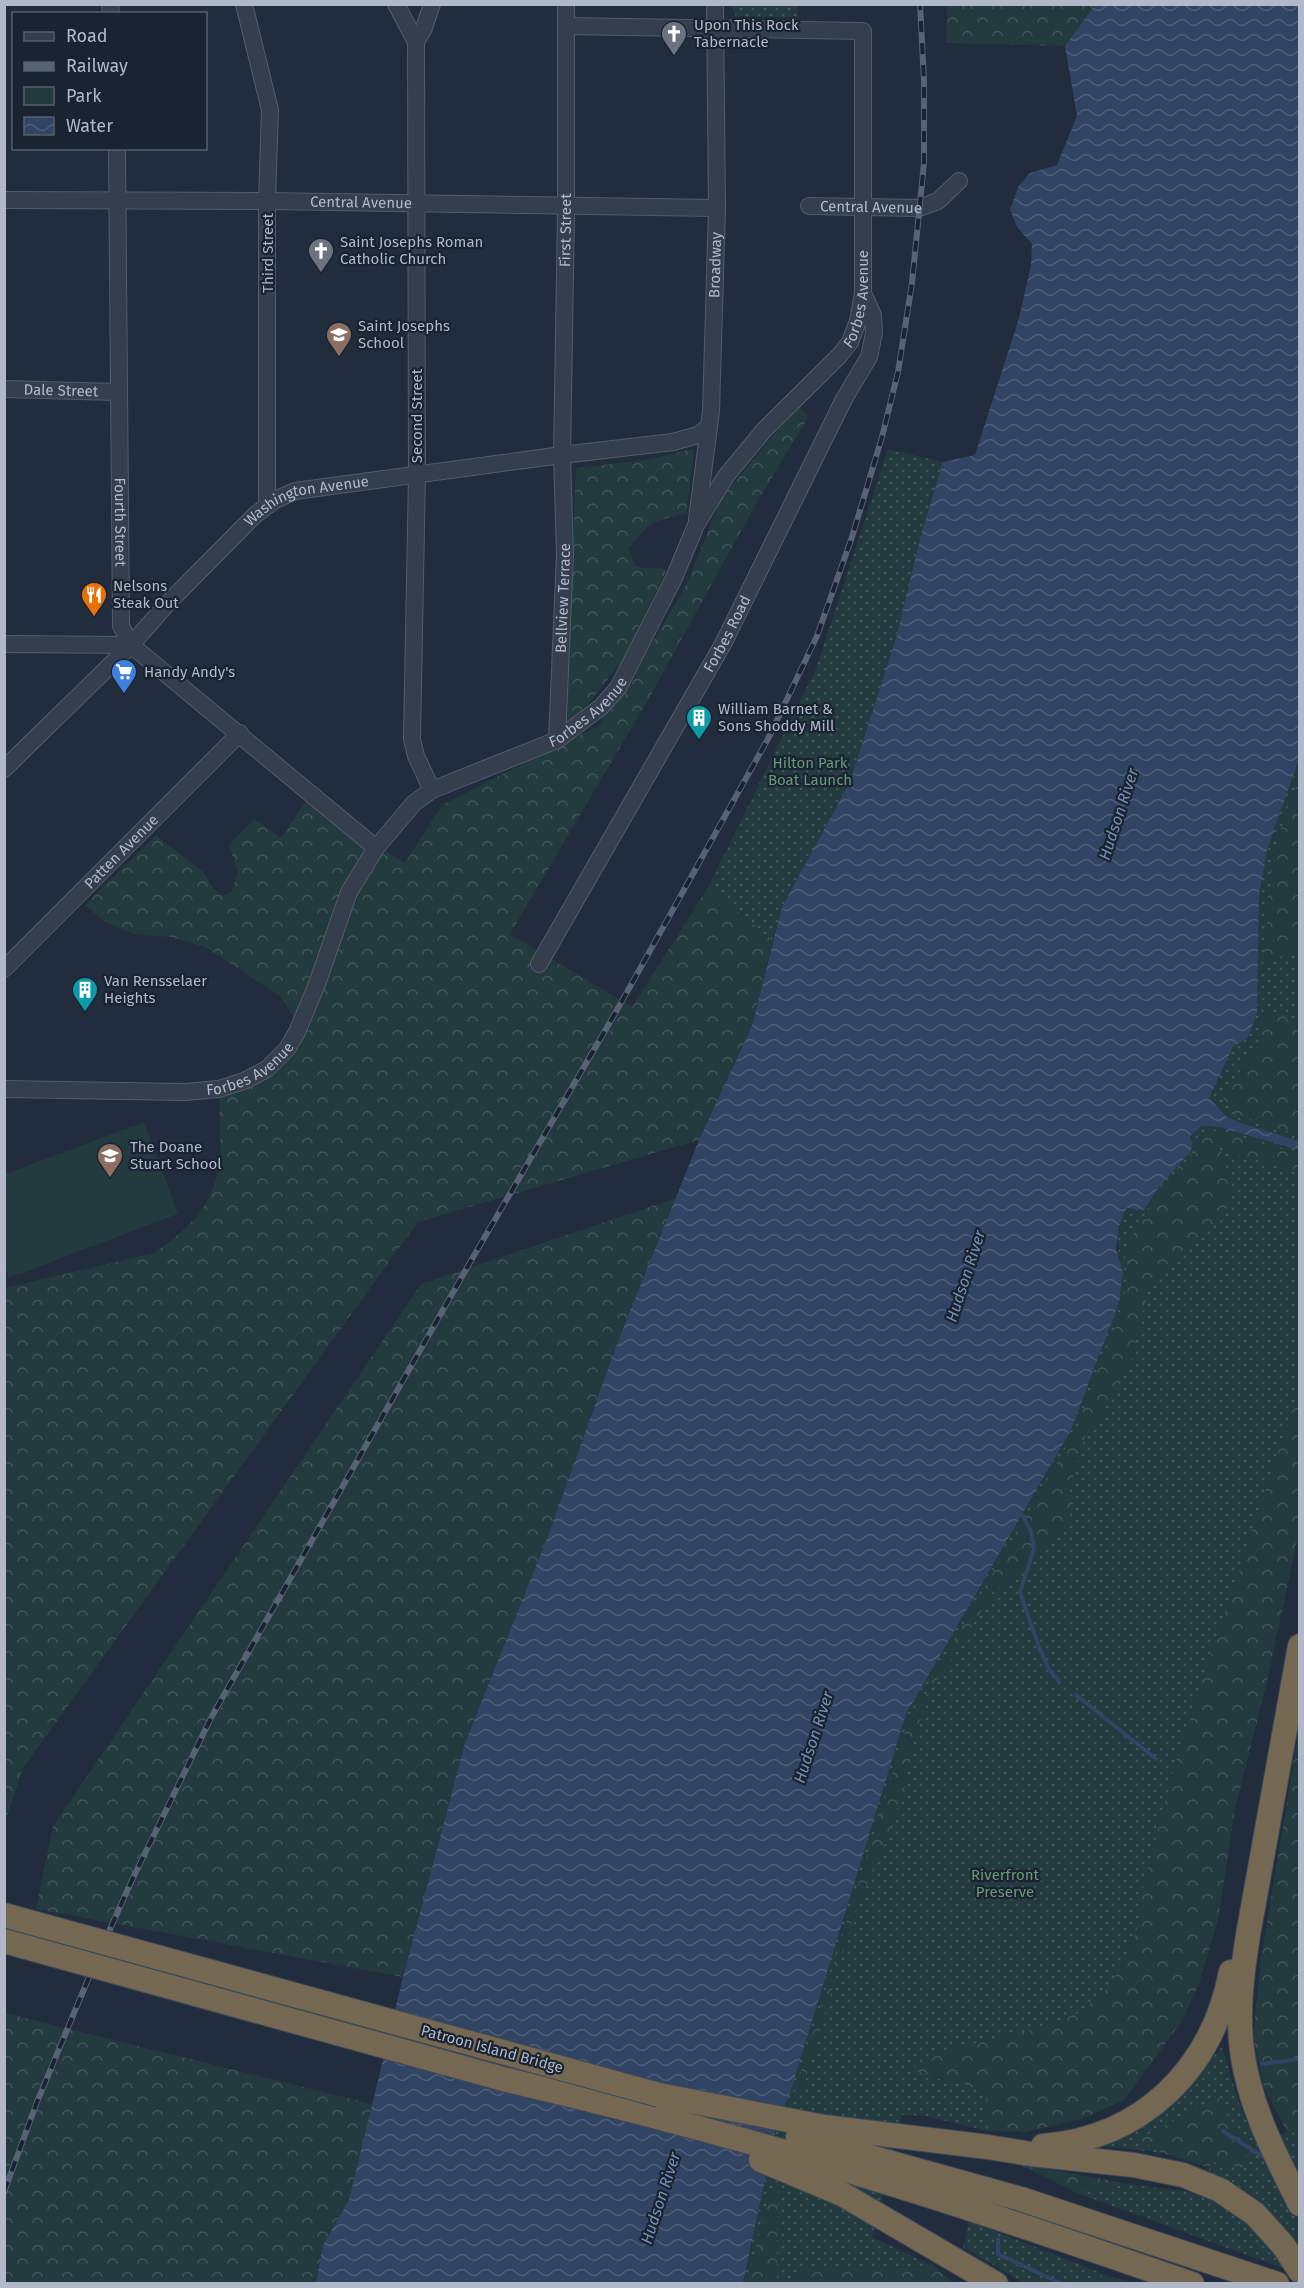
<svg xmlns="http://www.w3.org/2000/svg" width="1304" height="2288" viewBox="0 0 1304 2288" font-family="'Fira Sans',sans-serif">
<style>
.green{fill:url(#green-dots)}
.forest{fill:url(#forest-crowns)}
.pitch{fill:#233a3e}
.water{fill:url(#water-waves)}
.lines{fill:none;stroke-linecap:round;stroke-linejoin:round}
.stream{stroke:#324464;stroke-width:4}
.minor-casing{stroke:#535c6b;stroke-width:18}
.highway-casing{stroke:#404958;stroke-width:26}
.minor{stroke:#353e4d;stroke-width:16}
.highway{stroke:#746852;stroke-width:24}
.rail-casing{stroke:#576275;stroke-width:6}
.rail{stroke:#1a2332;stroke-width:4;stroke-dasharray:11;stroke-linecap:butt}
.highway-bridge-casing{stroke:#404958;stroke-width:26;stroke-linecap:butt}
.highway-bridge{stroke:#746852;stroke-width:24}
.labels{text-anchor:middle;stroke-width:4.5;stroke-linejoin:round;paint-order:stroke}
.poi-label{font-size:15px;fill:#b1b9c9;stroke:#1a2332;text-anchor:start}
.street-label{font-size:15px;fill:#b1b9c9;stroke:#1a2332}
.park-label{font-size:15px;fill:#669b75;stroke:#1a2332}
.water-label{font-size:16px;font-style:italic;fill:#768eb2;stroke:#1a2332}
</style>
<defs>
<pattern id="green-dots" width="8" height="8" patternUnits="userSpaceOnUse" patternTransform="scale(1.5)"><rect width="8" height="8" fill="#233a3e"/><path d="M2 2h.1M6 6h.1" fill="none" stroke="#415459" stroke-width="1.8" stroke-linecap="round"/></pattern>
<pattern id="forest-crowns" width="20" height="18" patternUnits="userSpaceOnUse" patternTransform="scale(1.5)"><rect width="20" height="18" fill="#233a3e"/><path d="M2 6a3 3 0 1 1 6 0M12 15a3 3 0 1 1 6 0" fill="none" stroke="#415459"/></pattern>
<pattern id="water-waves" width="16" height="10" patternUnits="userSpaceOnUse" patternTransform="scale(1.5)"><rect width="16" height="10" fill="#324464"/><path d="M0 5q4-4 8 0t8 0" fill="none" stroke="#4d5d79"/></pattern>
</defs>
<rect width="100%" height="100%" fill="#212c3d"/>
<g class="green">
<polygon points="731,5 798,5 798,17 736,17"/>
<polygon points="888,449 943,462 921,535 896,638 850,782 782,907 773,941 708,887 815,671"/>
<polygon points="1299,759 1299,1141 1238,1122 1226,1116 1209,1098 1233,1047 1248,1038 1257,1013 1259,895 1267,850"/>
<path d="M 1202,1126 L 1219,1127 L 1299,1150 L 1299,1411 L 1144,1925 L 1107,2000 L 931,2078 L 958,2081 L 986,2094 L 986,2131 L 926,2116 L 902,2115 L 872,2237 L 934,2266 L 896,2267 L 915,2283 L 743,2284 L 778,2119 L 906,1714 L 1070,1432 L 1123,1273 C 1115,1244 1116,1235 1126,1208 L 1144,1210 L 1156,1191 L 1190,1152 L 1190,1136 Z"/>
<polygon points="1222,2047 1239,2103 1256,2143 1287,2132 1299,2133 1299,2274 1077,2193 1129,2184 1183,2191 1199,2195 1212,2161 1219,2097 1139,2139 1162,2153 1102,2146 1162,2112"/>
<polygon points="969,2221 1109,2276 1056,2282 1057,2283 1024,2283 963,2247"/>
</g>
<g class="forest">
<polygon points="947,5 1095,5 1065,46 946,43"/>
<polygon points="799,405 808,418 756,504 648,700 510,934 632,1007 708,887 773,941 752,1026 699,1140 418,1222 23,1768 5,1822 5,1288 154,1253 173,1239 198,1216 211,1194 221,1164 219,1096 254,1077 284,1043 294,1018 280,996 205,947 171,937 134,934 105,922 85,905 156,835 203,872 214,889 223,896 232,891 238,872 229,845 254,819 281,838 306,801 405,863 442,805 598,726 657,635 687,583 722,497"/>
<path d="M 694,449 L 686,514 C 651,521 650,522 628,549 L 636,567 L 667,569 L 622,661 L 589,703 L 566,722 L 576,468 L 645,460 Z"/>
<polygon points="1299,778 1299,946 1263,967 1273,853"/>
<polygon points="1264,1007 1299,1023 1299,1134 1268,1126 1232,1112 1222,1096 1260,1043"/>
<polygon points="1206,1130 1223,1132 1299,1154 1299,1171 1237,1155 1219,1145 1229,1176 1228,1204 1222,1220 1188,1245 1150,1284 1131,1361 1101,1416 1087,1430 1069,1490 1074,1506 1067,1526 1036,1560 992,1593 960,1647 929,1691 910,1753 905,1787 885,1844 856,1909 804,2085 791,2104 910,1716 1077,1428 1100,1363 1122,1312 1127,1277 1124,1250 1141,1220 1164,1187 1190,1157 1199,1134"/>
<polygon points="676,1198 618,1341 548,1536 465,1743 403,1977 36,1909 53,1826 421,1284"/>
<polygon points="1299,1388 1299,1531 1267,1682 1235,1810 1218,1920 1199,1984 1182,2021 1124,2100 1082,2119 1025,2132 986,2131 986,2094 958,2081 931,2078 912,2068 934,2053 1048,2026 1082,2011 1109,1987 1125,1960 1139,1923 1144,1883 1174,1768"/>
<polygon points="1299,1729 1299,2133 1287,2132 1264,2088 1253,2037 1261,1959"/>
<polygon points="5,2013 372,2104 341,2283 5,2284"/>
<polygon points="1219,2097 1251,2169 1212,2162 1209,2168 1162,2153 1139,2139"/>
<polygon points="1016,2163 1129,2184 1077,2193"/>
<polygon points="778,2179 777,2283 748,2284 762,2220"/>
<polygon points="801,2266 839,2270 934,2266 953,2283 796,2283"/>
<polygon points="1109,2276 1135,2283 1057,2284 1056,2282"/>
</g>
<polygon class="pitch" points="144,1122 178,1214 9,1278 4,1263 5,1174"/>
<polygon class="water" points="1095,5 1299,5 1299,759 1267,850 1259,895 1257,1013 1248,1038 1233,1047 1209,1098 1226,1116 1238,1122 1299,1141 1299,1150 1219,1127 1202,1126 1190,1136 1192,1145 1190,1152 1156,1191 1144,1210 1126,1208 1119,1227 1116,1248 1123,1273 1118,1305 1070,1432 906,1714 789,2096 778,2119 743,2283 316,2284 323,2245 349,2200 403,1977 465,1743 548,1536 618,1341 699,1140 752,1026 782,907 850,782 896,638 921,535 943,462 975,455 1019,318 1031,265 1032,244 1017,227 1010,210 1018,187 1030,173 1057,165 1077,116 1065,46"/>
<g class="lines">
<g class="stream">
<polyline points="1022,1514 1031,1531 1034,1549 1020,1592 1039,1647 1049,1669 1059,1681"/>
<polyline points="1076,1695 1156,1759"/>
<polyline points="1262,2064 1300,2059"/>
<polyline points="1223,2131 1268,2160"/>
<polyline points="998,2239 998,2254 1062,2284"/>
</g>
<defs>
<g id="minor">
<polyline points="110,4 111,14"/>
<polyline points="244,4 270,110 267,201 267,505"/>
<polyline points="396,4 416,42"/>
<path id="s1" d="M 117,148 L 121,626 L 131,645 L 376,848"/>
<path id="s2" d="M 4,200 L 267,201 L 717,208"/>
<path id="s3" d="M 809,206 L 919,208 L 938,201 L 959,181"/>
<path id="s4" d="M 4,389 L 118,392"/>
<path id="s5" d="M 697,519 L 711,411 L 717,208 L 715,4"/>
<polyline points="4,644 131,645"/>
<path id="s6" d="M 557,740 L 565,555 L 562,455 L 566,213 L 566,4"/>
<path id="s7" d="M 4,769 L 131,645 L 168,603 L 255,515 L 275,500 L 295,491 L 562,455 L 673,442 L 698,435 L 709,427"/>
<polyline points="432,790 416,756 412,739 417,474 416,42 424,28 432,4"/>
<path id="s8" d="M 539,964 L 723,644 L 844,399 L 869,357 L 874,333 L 873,315 L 863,293"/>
<path id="s9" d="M 4,969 L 240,733"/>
<path id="s10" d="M 4,1089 L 185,1092 L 219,1089 L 244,1081 L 267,1069 L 287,1049 L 297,1032 L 317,984 L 349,892 L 376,848 L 414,803 L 432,790 L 557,740 L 601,707 L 618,688 L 674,578 L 696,525 L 726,476 L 765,429 L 839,356 L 850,342 L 858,321 L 863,293 L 863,31 L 566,26"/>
</g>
<g id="highway">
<path d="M 1300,1646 L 1248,1935 C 1242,1973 1237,2012 1242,2050 C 1249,2105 1275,2155 1300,2204"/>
<path d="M 507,2080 C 636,2110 763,2144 889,2183 C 991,2214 1091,2249 1192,2284"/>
<polyline points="659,2095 824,2127 988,2147 1031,2154 1134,2165 1183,2175 1220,2190 1255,2214 1283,2245 1300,2271"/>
<polyline points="798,2137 1021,2199 1277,2284"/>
<path d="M 1043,2146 C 1143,2138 1212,2069 1231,1972"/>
<polyline points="761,2160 842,2194 996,2284"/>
</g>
</defs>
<use href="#minor" class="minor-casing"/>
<use href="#highway" class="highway-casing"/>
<use href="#minor" class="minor"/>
<use href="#highway" class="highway"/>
<defs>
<polyline id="rail" points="4,2192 37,2102 97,1958 132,1880 212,1716 472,1259 617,1010 769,737 817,636 852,537 882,437 898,372 912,283 924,163 924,81 920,4"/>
</defs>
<use href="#rail" class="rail-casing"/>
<use href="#rail" class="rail"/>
<defs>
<g id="highway-bridge">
<polyline points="4,1915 659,2095"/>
<polyline points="4,1941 507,2080"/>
</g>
</defs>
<use href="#highway-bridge" class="highway-bridge-casing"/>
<use href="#highway-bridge" class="highway-bridge"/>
</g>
<defs>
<symbol id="church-pin" viewBox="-11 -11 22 30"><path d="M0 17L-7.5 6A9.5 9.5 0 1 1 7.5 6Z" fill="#6b7280" stroke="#1a2332"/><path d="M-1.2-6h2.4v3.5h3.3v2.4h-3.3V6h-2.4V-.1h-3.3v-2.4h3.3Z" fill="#fff"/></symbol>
<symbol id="school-pin" viewBox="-11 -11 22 30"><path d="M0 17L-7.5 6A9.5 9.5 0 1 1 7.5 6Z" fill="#8d6e63" stroke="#1a2332"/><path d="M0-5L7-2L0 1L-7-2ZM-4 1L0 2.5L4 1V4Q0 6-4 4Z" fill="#fff"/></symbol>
<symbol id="restaurant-pin" viewBox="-11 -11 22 30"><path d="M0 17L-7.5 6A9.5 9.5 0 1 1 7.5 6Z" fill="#e8710a" stroke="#1a2332"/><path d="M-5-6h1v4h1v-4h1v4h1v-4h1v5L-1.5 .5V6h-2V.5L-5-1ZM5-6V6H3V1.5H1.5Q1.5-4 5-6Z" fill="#fff"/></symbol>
<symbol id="supermarket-pin" viewBox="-11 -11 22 30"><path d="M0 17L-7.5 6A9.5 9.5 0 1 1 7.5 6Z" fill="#3f7fe0" stroke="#1a2332"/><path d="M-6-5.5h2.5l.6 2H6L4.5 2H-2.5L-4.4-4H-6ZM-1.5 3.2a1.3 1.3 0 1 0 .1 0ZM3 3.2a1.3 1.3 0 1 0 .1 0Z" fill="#fff"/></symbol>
<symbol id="building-pin" viewBox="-11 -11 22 30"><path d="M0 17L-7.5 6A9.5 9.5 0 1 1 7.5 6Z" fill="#0f9aa8" stroke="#1a2332"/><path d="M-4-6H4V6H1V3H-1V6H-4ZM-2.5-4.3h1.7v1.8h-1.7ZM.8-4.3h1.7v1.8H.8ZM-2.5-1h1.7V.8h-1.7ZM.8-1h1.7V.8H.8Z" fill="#fff"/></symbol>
</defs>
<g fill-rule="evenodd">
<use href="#church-pin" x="659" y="19" width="30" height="40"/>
<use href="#church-pin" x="306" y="236" width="30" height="40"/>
<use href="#school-pin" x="324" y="320" width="30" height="40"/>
<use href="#restaurant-pin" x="79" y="580" width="30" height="40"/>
<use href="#supermarket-pin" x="109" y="657" width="30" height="40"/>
<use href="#building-pin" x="684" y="703" width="30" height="40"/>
<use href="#building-pin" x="70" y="975" width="30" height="40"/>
<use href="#school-pin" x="95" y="1141" width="30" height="40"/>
</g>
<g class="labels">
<g class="poi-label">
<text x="694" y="30">Upon This Rock<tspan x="694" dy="17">Tabernacle</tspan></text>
<text x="340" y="247">Saint Josephs Roman<tspan x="340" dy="17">Catholic Church</tspan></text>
<text x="358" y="331">Saint Josephs<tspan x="358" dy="17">School</tspan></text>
<text x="113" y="591">Nelsons<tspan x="113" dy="17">Steak Out</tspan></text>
<text x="144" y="677">Handy Andy's</text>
<text x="718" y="714">William Barnet &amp;<tspan x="718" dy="17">Sons Shoddy Mill</tspan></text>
<text x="104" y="986">Van Rensselaer<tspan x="104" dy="17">Heights</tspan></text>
<text x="130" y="1152">The Doane<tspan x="130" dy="17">Stuart School</tspan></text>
</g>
<g class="street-label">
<text dy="5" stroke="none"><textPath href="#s2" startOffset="357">Central Avenue</textPath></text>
<text dy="5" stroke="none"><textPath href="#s3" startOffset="62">Central Avenue</textPath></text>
<text dy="5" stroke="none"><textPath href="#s6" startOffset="510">First Street</textPath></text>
<text transform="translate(268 253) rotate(-90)" y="5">Third Street</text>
<text dy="5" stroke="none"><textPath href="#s5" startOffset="255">Broadway</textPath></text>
<text dy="5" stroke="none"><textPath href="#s10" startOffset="1278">Forbes Avenue</textPath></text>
<text dy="5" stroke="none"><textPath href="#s4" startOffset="57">Dale Street</textPath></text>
<text transform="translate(417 416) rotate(-90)" y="5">Second Street</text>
<text dy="5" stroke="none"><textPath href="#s7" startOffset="412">Washington Avenue</textPath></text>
<text dy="5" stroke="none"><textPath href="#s1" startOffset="374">Fourth Street</textPath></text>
<text dy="5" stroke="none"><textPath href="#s6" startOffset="142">Bellview Terrace</textPath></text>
<text dy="5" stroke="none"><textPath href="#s8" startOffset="380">Forbes Road</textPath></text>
<text dy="5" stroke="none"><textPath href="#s10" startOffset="774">Forbes Avenue</textPath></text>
<text dy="5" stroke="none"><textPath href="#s9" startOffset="166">Patten Avenue</textPath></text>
<text dy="5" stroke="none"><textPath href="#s10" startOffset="252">Forbes Avenue</textPath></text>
<text transform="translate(492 2049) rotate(15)" y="5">Patroon Island Bridge</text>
</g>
<g class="park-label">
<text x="810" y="768">Hilton Park<tspan x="810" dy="17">Boat Launch</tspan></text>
<text x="1005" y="1880">Riverfront<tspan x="1005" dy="17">Preserve</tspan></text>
</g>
<g class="water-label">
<text transform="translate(1118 814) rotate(-72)" y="6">Hudson River</text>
<text transform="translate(965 1276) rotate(-72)" y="6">Hudson River</text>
<text transform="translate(813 1737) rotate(-72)" y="6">Hudson River</text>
<text transform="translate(660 2198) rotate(-72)" y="6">Hudson River</text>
</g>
</g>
<rect width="1304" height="2288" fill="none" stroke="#b1b9c9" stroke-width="12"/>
<rect x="12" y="12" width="195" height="138" fill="#1a2332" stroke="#565f6e" stroke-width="1.5"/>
<rect x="24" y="32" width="30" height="9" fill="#353e4d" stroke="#565f6e" stroke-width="1.5"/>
<text x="66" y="42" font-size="18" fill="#b1b9c9">Road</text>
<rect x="24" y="62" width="30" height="9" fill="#576275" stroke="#565f6e" stroke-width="1.5"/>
<text x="66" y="72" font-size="18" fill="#b1b9c9">Railway</text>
<rect x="24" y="87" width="30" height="18" fill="#233a3e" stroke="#565f6e" stroke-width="1.5"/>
<text x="66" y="102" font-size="18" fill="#b1b9c9">Park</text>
<rect x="24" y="117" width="30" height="18" fill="url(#water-waves)" stroke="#565f6e" stroke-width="1.5"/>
<text x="66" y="132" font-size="18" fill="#b1b9c9">Water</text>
</svg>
